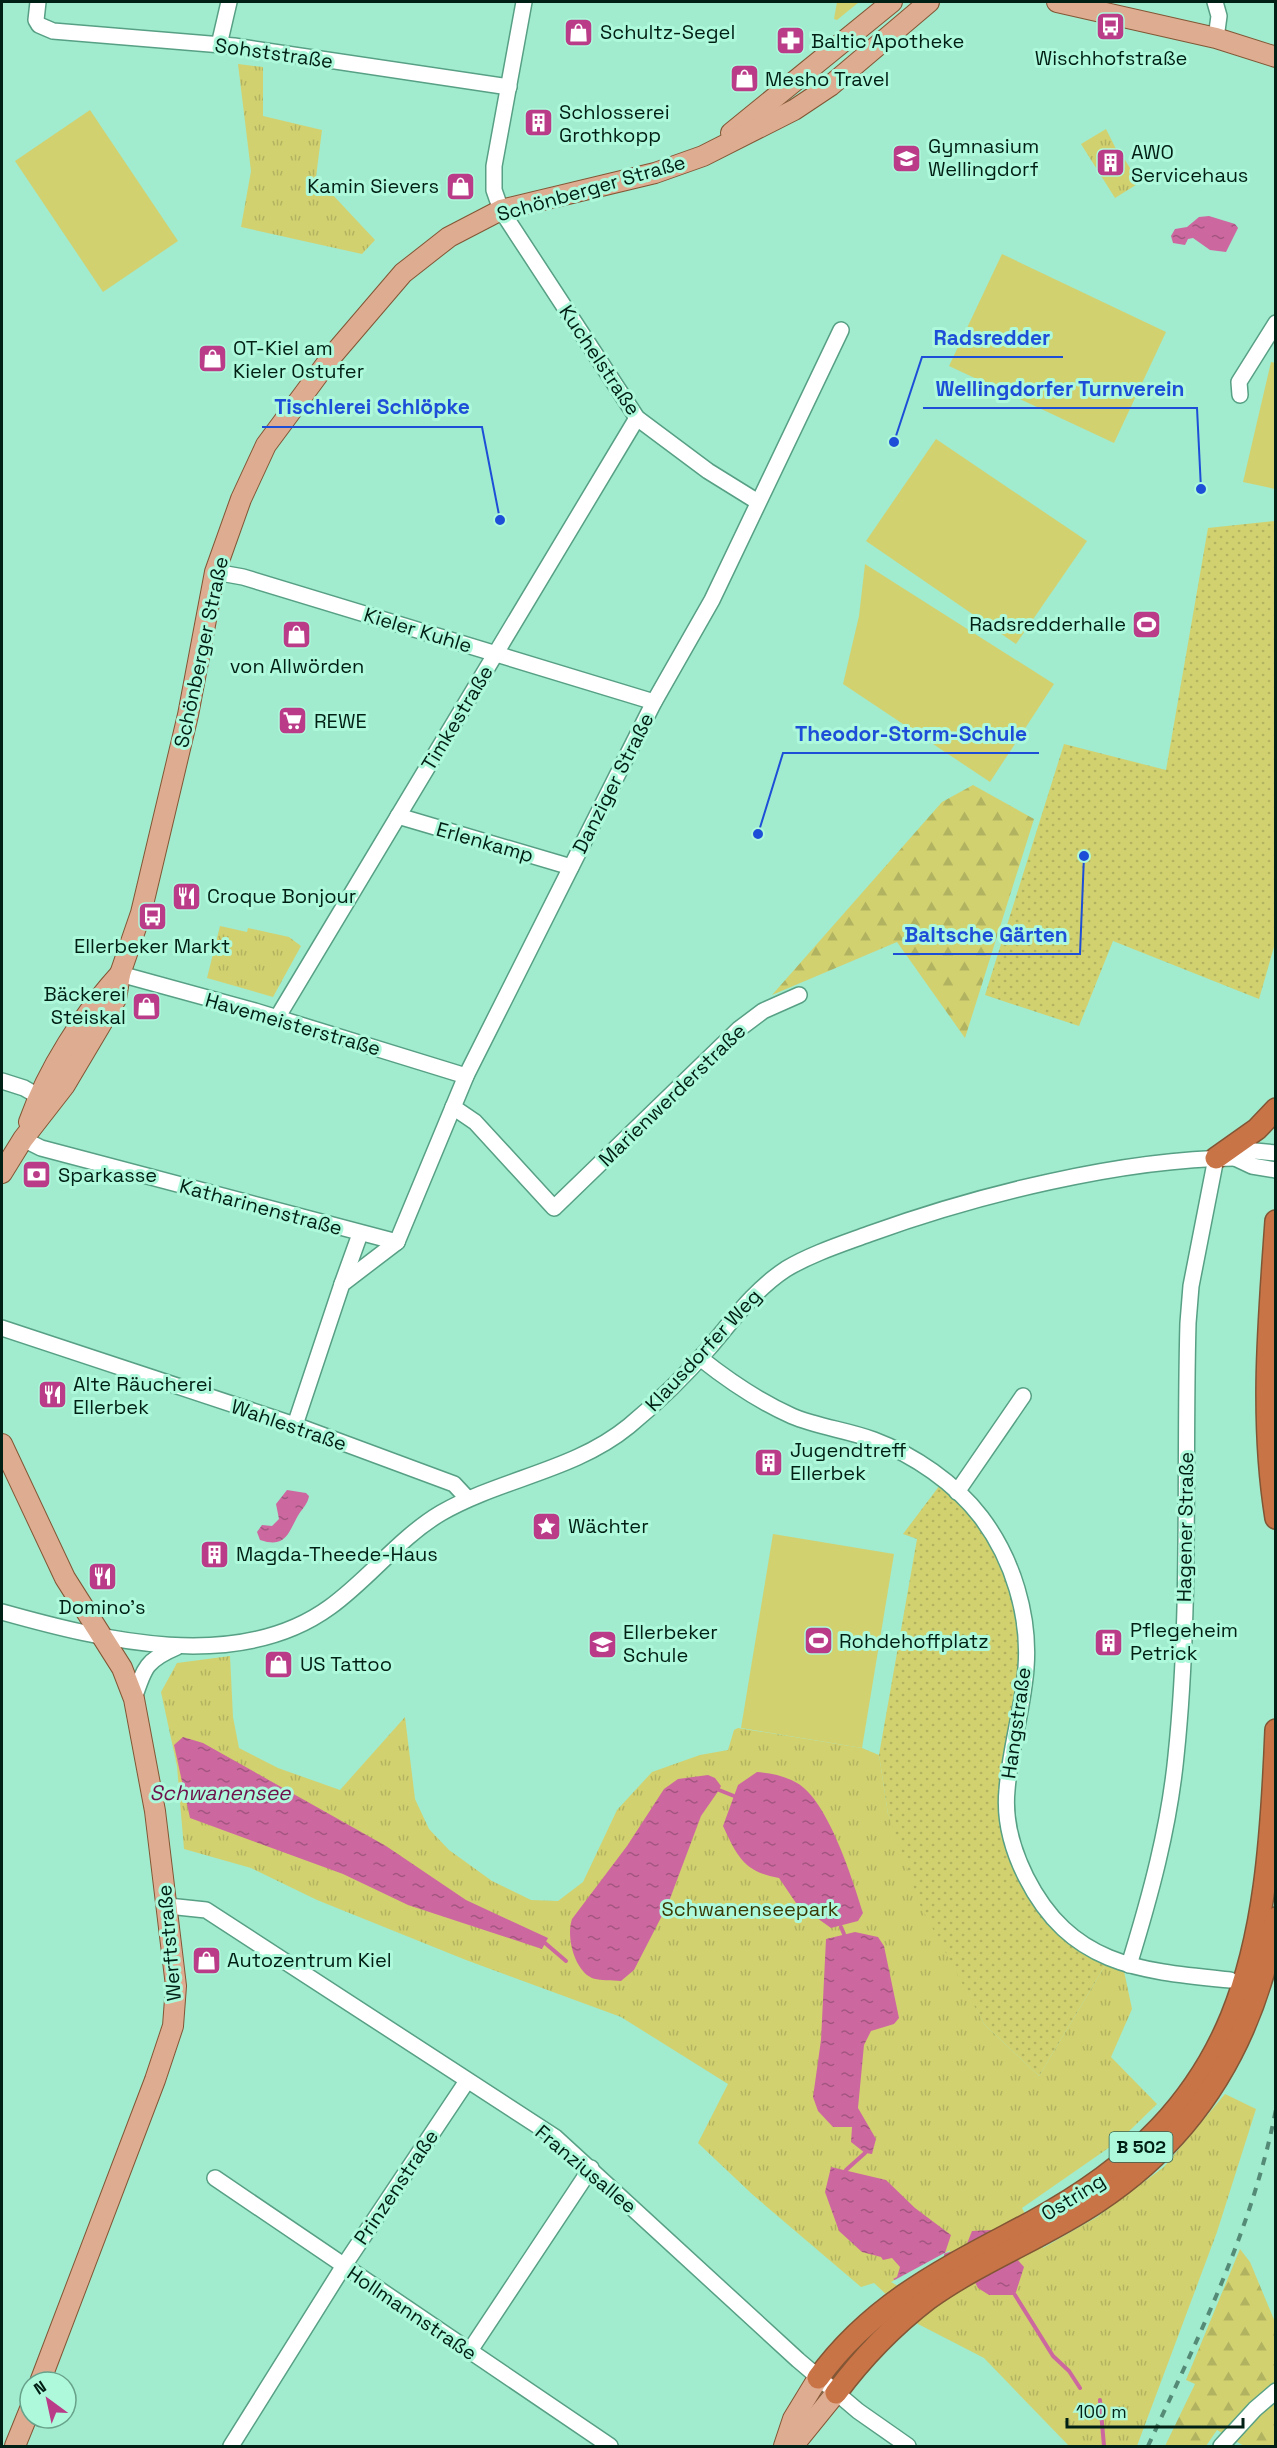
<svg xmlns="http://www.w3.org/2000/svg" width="1277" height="2448" viewBox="0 0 1277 2448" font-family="'Space Grotesk',sans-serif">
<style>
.grass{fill:#d2d170}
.forest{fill:url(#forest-firs)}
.park{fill:url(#park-tufts)}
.garden{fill:url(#garden-dots)}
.water{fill:url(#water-ripples)}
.pier{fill:#a1ebce}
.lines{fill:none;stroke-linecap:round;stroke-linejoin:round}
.stream{stroke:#cc689f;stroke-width:4}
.minor-casing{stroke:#57a085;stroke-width:18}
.major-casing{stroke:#825635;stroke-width:22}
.highway-casing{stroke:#825635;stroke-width:24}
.minor{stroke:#fff;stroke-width:15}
.major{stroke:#deac90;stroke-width:20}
.highway{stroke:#c87446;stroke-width:21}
.rail{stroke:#548a76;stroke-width:4;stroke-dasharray:8 8;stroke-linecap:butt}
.labels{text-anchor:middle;stroke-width:6;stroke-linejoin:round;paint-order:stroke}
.shield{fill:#aef9db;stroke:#346050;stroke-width:1.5}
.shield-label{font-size:18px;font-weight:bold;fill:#001f15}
.poi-label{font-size:20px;fill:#001f15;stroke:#aef9db;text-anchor:start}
.street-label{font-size:20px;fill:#001f15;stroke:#aef9db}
.park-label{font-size:20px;fill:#3b3a06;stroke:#aef9db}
.water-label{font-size:21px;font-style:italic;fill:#6e124c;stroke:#aef9db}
.leader{fill:none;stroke:#1d4ed8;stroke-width:2}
.callout-dot{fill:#1d4ed8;stroke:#aef9db;stroke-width:2}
.callout-label{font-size:21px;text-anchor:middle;font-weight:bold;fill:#1d4ed8;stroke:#aef9db;stroke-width:6;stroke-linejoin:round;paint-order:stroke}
</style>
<defs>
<pattern id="forest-firs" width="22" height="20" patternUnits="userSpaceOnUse" patternTransform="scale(1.5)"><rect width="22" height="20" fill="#d2d170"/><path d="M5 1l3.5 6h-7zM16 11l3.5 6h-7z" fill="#b2b360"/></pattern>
<pattern id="park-tufts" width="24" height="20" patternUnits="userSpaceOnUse" patternTransform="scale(1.5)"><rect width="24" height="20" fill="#d2d170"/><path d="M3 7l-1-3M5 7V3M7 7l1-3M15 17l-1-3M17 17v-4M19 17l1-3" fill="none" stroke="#b2b360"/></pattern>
<pattern id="garden-dots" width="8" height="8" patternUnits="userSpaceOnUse" patternTransform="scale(1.5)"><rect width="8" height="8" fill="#d2d170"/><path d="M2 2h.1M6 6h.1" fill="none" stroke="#b2b360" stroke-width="1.8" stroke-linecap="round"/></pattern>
<pattern id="water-ripples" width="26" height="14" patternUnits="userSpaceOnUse" patternTransform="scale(1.5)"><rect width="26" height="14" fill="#cc689f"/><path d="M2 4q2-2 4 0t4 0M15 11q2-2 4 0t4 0" fill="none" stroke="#a35580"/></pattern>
</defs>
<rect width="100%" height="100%" fill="#a1ebce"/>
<g class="grass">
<polygon points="837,2 859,2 837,20 834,19"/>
<polygon points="90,110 178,241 103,292 15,161"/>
<polygon points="1002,254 1166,332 1114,443 949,366"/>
<polygon points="1271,362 1276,363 1275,489 1243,482"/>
<polygon points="936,439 1087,541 1016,644 866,541"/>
<polygon points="865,564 1054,684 990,782 843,684 859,616"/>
<polygon points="773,1534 894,1554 862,1748 741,1728"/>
</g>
<g class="forest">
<polygon points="973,785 1034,819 965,1038 897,942 772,995 942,802"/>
<polygon points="1240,2249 1250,2262 1275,2322 1275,2446 1244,2446 1217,2430 1206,2446 1165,2446 1195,2384 1186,2380"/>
</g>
<g class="park">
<polygon points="238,64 263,67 263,116 322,130 316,177 375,240 362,254 241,227 251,171"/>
<polygon points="1106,129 1122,161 1125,160 1139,183 1115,198 1081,144"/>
<polygon points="220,926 247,932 248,928 289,937 301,946 273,997 207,978"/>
<polygon points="230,1656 233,1717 239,1748 278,1768 340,1790 405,1717 415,1799 429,1829 449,1850 492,1881 531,1900 558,1901 583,1882 617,1810 652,1772 700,1755 728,1750 734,1730 738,1728 862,1748 879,1755 888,1814 954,1965 984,2024 1039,2076 1106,1964 1124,1971 1132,2009 1111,2057 1157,2104 1120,2140 1022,2208 1043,2248 1097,2217 1164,2167 1225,2094 1256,2109 1217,2232 1137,2446 1069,2446 984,2358 918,2324 874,2283 861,2287 753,2195 698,2143 728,2084 621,2017 466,1960 317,1900 251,1868 184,1849 177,1766 161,1692 177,1663"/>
</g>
<g class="garden">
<polygon points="1275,521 1276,940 1259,999 1113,941 1079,1026 985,995 1064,744 1166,770 1208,528"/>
<polygon points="940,1485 973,1516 1003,1566 1017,1616 1019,1664 1000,1793 1002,1824 1012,1864 1035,1906 1106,1964 1039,2076 984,2024 919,1903 888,1814 879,1755 917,1539 903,1534"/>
</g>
<g class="water">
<polygon points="1209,216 1235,224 1238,228 1226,252 1210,250 1193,238 1188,239 1185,245 1173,243 1171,236 1175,229 1187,227 1199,217"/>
<path d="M 287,1490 L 306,1493 L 309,1496 C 308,1503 303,1508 299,1514 C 288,1532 287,1549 260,1540 L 257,1532 L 262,1525 L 272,1526 L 279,1519 L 276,1504 Z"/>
<polygon points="183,1737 203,1743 386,1846 466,1900 548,1938 542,1949 408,1905 343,1874 190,1818 174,1745"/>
<path d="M 757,1772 C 771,1773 785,1776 797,1783 C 828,1800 853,1881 863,1913 L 858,1921 L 831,1928 L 796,1903 L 779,1878 C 744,1872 737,1856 723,1826 L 738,1785 Z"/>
<path d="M 708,1775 L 715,1778 L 721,1786 L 719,1790 L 701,1816 L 668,1904 L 634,1970 L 621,1981 C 612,1980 600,1981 592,1978 C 574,1970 566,1936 572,1919 L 627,1846 L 664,1789 L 678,1779 Z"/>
<polygon points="855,1932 878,1937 884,1946 899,2018 894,2024 871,2031 864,2045 858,2108 876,2139 872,2154 865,2153 851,2142 852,2127 833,2127 818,2111 813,2097 821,2040 826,1939"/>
<polygon points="831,2167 886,2180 915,2208 951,2235 929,2301 893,2279 897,2277 900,2267 892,2258 883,2260 881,2257 862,2252 839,2231 825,2192"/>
<polygon points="991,2230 1024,2267 1015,2295 989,2295 978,2288 971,2275 964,2251 972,2231"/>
</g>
<polygon class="pier" points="950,2250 929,2304 891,2282"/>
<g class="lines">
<g class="stream">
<polyline points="719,1790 734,1796"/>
<polyline points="841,1927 844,1934"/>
<polyline points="545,1943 566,1961"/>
<polyline points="846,2170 865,2153"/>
<polyline points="946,2255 955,2253"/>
<polyline points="1015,2295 1053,2356 1069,2371 1080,2388"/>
<polyline points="1100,2400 1104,2446"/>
</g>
<defs>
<g id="minor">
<polyline points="38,2 36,20 39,25 53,31 234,46 509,87"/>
<polyline points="524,2 494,166 494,190 501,210 637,418 708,471 758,502"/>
<polyline points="1215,2 1219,16 1216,38"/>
<polyline points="219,45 229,2"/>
<polyline points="1240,395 1239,382 1276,323"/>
<polyline points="215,572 243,577 654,702"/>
<polyline points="398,816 571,867"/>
<polyline points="120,974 255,1011 466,1076"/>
<polyline points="277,1018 637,418"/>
<polyline points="2,1081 24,1088 38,1096"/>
<polyline points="453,1107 475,1122 554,1208 739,1029 763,1011 799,995"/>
<polyline points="23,1139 41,1148 397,1242"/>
<polyline points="1235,1158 1252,1166 1276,1170"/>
<polyline points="397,1242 466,1076 654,702 712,600 841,330"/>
<polyline points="342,1284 360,1234"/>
<polyline points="2,1328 295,1425 454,1484 468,1499"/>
<path d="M 700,1358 C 729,1381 758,1401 792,1416 C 818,1427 847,1430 874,1440 C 914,1455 955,1483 981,1517 C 1013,1559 1030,1616 1026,1668 C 1023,1709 1010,1749 1007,1790 C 1004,1820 1013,1851 1026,1877 C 1071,1966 1140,1971 1230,1980"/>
<polyline points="295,1425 342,1284 397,1242"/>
<polyline points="957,1492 1023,1396"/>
<path d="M 2,1612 C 102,1640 238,1674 330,1607 C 369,1579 399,1538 441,1513 C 502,1478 574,1471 629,1426 C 658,1402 685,1376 709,1348 C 733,1320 754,1290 786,1269 C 811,1254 842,1244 869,1234 C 977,1195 1121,1159 1235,1158 L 1255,1151 L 1276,1153"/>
<path d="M 134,1699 C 144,1668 146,1660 177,1647"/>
<polyline points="168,1906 206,1910 555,2137 798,2360 858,2411 908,2446"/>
<path d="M 1129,1965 C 1150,1897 1169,1828 1176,1756 C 1191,1613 1184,1467 1188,1323 L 1191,1286 L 1216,1158"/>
<polyline points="215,2178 610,2446"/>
<polyline points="469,2352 591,2168"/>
<polyline points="231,2446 343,2267 467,2081"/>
<polyline points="1221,2446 1255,2409 1276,2391"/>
</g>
<g id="major">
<polyline points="1057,2 1216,38 1276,57"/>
<polyline points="731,133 892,2"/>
<path d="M 29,1122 C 48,1069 82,1016 120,974"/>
<polyline points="2,1173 23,1139 65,1085 116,999 120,974 141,913 188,715 215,572 241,499 266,445 332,356 403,273 449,237 501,210 655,173 703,156 794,110 830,86 929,2"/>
<polyline points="2,1444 65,1578 122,1668 134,1699 155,1811 176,1986 173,2026 155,2080 40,2382"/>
<polyline points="15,2446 30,2409"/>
<polyline points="784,2446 793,2419 818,2378"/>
<polyline points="793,2446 836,2393"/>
</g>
<g id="highway">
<polyline points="1216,1158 1257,1129 1276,1109"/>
<path d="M 1276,1221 C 1269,1321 1260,1419 1276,1518"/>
<path d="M 818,2378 C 875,2300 950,2266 1032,2222 C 1247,2106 1267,1955 1276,1730"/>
<path d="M 836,2393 C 862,2358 893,2326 928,2299 C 981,2261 1043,2238 1097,2202 C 1200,2134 1255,2037 1276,1918"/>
</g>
</defs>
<use href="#minor" class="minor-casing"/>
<use href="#major" class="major-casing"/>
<use href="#highway" class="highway-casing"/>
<use href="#minor" class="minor"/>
<use href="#major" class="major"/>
<use href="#highway" class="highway"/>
<path class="rail" d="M 1148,2446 C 1198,2338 1253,2228 1276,2109"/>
</g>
<defs>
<symbol id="bus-square" viewBox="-11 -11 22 22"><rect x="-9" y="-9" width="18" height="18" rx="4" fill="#ba3b87" stroke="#aef9db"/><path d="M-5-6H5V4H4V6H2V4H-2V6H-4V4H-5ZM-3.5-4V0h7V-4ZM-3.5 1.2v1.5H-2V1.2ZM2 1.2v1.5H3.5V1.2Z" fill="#fff"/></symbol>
<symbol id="shop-square" viewBox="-11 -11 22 22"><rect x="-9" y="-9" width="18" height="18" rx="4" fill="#ba3b87" stroke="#aef9db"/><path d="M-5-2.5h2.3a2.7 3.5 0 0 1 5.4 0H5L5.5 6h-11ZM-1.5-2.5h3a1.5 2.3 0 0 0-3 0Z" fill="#fff"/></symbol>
<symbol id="pharmacy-square" viewBox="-11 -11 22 22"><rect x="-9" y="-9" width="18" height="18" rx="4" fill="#ba3b87" stroke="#aef9db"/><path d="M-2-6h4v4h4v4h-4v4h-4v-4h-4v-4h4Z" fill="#fff"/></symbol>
<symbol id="building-square" viewBox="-11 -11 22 22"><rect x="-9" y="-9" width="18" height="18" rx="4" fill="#ba3b87" stroke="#aef9db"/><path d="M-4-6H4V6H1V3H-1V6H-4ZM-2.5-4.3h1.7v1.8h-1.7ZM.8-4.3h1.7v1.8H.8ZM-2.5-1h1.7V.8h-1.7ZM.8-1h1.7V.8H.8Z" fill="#fff"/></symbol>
<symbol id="school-square" viewBox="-11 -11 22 22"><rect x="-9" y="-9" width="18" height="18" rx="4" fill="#ba3b87" stroke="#aef9db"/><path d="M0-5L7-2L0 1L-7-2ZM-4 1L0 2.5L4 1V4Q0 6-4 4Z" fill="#fff"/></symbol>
<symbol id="stadium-square" viewBox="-11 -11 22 22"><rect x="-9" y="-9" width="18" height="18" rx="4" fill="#ba3b87" stroke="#aef9db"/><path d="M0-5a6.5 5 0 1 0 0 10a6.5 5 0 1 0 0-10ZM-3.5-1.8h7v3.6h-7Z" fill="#fff"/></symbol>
<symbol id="supermarket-square" viewBox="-11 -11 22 22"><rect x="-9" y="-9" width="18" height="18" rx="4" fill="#ba3b87" stroke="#aef9db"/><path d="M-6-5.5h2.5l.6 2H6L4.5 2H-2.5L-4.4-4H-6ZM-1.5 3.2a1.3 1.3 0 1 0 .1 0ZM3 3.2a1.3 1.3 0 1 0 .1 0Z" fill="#fff"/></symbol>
<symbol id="restaurant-square" viewBox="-11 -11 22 22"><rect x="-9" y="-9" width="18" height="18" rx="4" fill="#ba3b87" stroke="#aef9db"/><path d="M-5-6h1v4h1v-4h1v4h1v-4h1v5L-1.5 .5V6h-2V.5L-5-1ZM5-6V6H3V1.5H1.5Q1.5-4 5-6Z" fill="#fff"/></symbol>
<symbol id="bank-square" viewBox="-11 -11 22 22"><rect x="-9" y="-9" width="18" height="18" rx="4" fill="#ba3b87" stroke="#aef9db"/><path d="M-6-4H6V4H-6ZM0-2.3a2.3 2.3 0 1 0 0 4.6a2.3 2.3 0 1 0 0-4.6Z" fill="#fff"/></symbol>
<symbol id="sight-square" viewBox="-11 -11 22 22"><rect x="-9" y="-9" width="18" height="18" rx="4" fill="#ba3b87" stroke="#aef9db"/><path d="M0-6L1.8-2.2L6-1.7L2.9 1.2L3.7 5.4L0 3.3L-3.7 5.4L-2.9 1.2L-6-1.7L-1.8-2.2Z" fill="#fff"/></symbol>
</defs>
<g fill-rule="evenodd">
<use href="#bus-square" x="1094" y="10" width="33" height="33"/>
<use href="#shop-square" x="562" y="16" width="33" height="33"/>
<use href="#pharmacy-square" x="774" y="24" width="33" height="33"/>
<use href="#shop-square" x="728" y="62" width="33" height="33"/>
<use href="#building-square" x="522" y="106" width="33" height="33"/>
<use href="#school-square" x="890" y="142" width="33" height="33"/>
<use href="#building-square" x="1094" y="146" width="33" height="33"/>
<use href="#shop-square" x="444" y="170" width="33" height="33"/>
<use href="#shop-square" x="196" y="342" width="33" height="33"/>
<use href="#stadium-square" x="1130" y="608" width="33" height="33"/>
<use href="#shop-square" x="280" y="618" width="33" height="33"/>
<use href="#supermarket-square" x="276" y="704" width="33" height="33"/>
<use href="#restaurant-square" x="170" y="880" width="33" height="33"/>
<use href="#bus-square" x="136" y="900" width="33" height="33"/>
<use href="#shop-square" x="130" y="990" width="33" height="33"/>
<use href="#bank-square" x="20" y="1158" width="33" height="33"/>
<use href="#restaurant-square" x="36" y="1378" width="33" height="33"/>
<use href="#building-square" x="752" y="1446" width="33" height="33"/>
<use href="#sight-square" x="530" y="1510" width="33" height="33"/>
<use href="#building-square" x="198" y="1538" width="33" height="33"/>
<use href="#restaurant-square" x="86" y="1560" width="33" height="33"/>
<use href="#stadium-square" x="802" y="1624" width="33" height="33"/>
<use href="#building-square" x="1092" y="1626" width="33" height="33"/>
<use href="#school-square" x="586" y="1628" width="33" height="33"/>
<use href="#shop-square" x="262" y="1648" width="33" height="33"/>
<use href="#shop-square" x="190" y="1944" width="33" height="33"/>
</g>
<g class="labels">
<rect class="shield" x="1109.5" y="2132" width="63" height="30" rx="4.5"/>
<g class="shield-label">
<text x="1141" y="2153">B 502</text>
</g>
<g class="poi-label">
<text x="600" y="39">Schultz-Segel</text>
<text x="811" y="48">Baltic Apotheke</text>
<text x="1111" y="65" text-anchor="middle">Wischhofstraße</text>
<text x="765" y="86">Mesho Travel</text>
<text x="559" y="119">Schlosserei<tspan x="559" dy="23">Grothkopp</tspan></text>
<text x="928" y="153">Gymnasium<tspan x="928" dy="23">Wellingdorf</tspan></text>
<text x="1131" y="159">AWO<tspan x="1131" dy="23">Servicehaus</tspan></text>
<text x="439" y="193" text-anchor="end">Kamin Sievers</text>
<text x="233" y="355">OT-Kiel am<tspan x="233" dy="23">Kieler Ostufer</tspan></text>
<text x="1126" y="631" text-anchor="end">Radsredderhalle</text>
<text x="297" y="673" text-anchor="middle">von Allwörden</text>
<text x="314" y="728">REWE</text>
<text x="207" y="903">Croque Bonjour</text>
<text x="152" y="953" text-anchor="middle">Ellerbeker Markt</text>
<text x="126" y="1001" text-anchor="end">Bäckerei<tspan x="126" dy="23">Steiskal</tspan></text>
<text x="58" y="1182">Sparkasse</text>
<text x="73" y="1391">Alte Räucherei<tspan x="73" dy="23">Ellerbek</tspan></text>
<text x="790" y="1457">Jugendtreff<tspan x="790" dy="23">Ellerbek</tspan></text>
<text x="568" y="1533">Wächter</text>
<text x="236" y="1561">Magda-Theede-Haus</text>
<text x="102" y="1614" text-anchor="middle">Domino's</text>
<text x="1130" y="1637">Pflegeheim<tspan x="1130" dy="23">Petrick</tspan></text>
<text x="623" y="1639">Ellerbeker<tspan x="623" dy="23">Schule</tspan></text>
<text x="839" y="1648">Rohdehoffplatz</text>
<text x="300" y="1671">US Tattoo</text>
<text x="227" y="1967">Autozentrum Kiel</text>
</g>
<g class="street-label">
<text transform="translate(274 53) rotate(8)" y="7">Sohststraße</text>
<text transform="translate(591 188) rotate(-16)" y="7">Schönberger Straße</text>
<text transform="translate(600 360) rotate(56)" y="7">Kuchelstraße</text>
<text transform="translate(418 630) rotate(17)" y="7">Kieler Kuhle</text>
<text transform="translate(201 652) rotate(-78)" y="7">Schönberger Straße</text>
<text transform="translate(457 718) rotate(-59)" y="7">Timkestraße</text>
<text transform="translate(613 783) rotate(-63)" y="7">Danziger Straße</text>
<text transform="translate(485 842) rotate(16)" y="7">Erlenkamp</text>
<text transform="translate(293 1024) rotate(16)" y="7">Havemeisterstraße</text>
<text transform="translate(672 1095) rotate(-44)" y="7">Marienwerderstraße</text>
<text transform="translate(261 1207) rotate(15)" y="7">Katharinenstraße</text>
<text transform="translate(703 1350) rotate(-47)" y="7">Klausdorfer Weg</text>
<text transform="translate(289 1425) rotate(19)" y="7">Wahlestraße</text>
<text transform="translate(1185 1527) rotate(-89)" y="7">Hagener Straße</text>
<text transform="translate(1016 1723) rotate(-82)" y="7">Hangstraße</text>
<text transform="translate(169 1943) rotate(-95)" y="7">Werftstraße</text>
<text transform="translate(586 2169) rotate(40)" y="7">Franziusallee</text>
<text transform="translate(396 2187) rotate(-56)" y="7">Prinzenstraße</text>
<text transform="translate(1073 2197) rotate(-32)" y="7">Ostring</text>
<text transform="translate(412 2313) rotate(34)" y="7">Hollmannstraße</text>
</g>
<g class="park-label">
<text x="750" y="1916">Schwanenseepark</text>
</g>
<g class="water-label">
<text x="220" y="1800">Schwanensee</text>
</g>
</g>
<path class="leader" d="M894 442L922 357H1063M1201 489L1197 408H923M500 520L482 427H262M758 834L783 753H1039M1084 856L1080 954H893"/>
<g class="callout-dot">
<circle cx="894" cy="442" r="6"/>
<circle cx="1201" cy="489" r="6"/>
<circle cx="500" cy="520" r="6"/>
<circle cx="758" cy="834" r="6"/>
<circle cx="1084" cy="856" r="6"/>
</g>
<g class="callout-label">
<text x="992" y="345">Radsredder</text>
<text x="1060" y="396">Wellingdorfer Turnverein</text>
<text x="372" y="414">Tischlerei Schlöpke</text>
<text x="911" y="741">Theodor-Storm-Schule</text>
<text x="986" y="942">Baltsche Gärten</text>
</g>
<rect width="1277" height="2448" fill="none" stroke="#001f15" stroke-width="6"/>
<g transform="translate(48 2400) rotate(327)"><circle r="28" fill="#aef9db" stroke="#68a28c" stroke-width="1.5"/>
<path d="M0-4.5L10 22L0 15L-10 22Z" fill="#ba3b87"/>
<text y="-9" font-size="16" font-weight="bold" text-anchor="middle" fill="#001f15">N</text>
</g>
<path d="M1067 2418v9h176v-9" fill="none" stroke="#001f15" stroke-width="3"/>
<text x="1076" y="2418" font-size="18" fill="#001f15" stroke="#aef9db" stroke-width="4.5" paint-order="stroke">100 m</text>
</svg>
